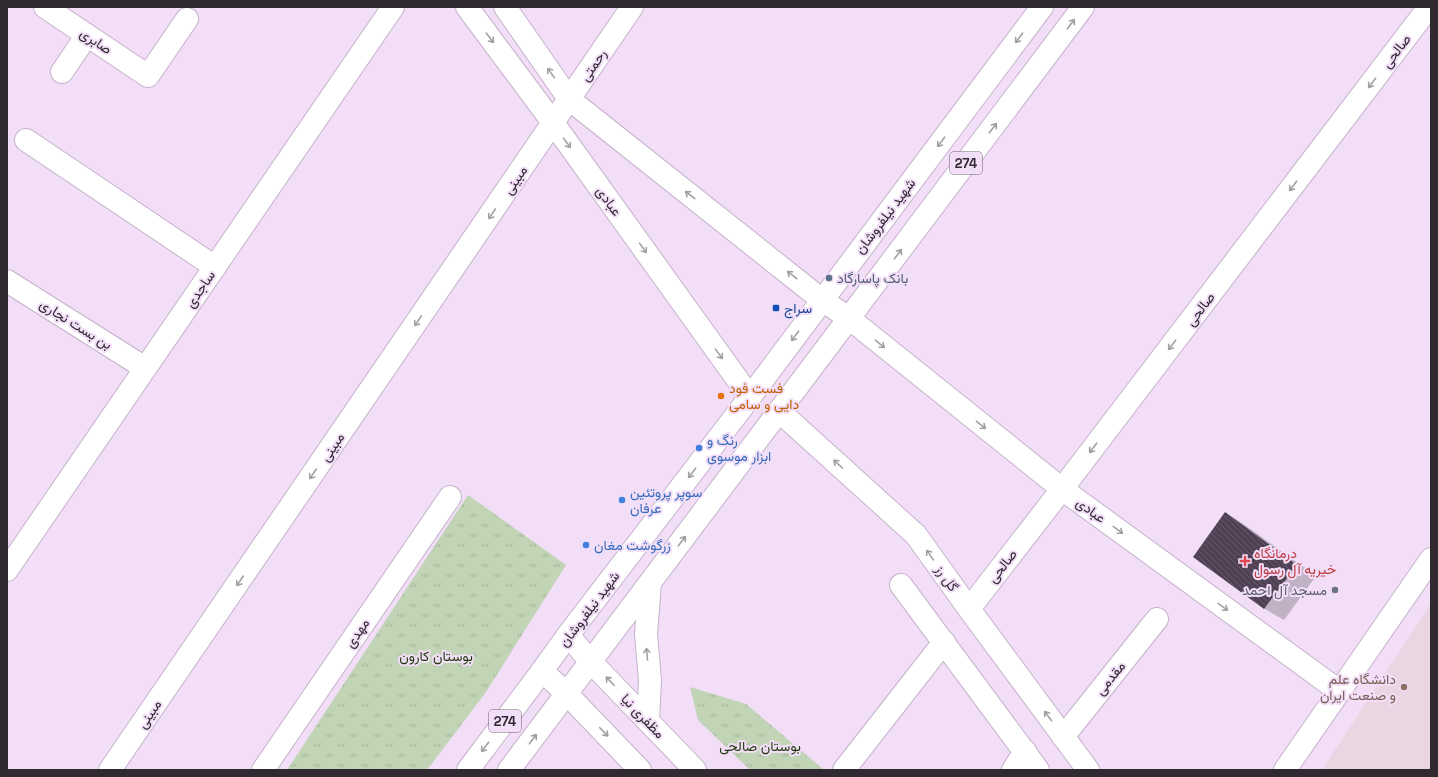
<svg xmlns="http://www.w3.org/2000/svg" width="1438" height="777" viewBox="0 0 1438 777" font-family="'Space Grotesk',Vazirmatn,sans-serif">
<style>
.education{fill:#ead5e3}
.park{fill:url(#park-tufts)}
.shadow{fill:#0003}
.building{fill:url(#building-back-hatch)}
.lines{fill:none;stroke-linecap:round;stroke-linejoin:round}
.minor-casing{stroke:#c5b2ca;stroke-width:24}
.major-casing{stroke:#c5b2ca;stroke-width:24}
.minor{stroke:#fff;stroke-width:22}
.major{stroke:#fff;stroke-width:22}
.oneway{stroke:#a29fa3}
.service-dot{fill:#5c6f8a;stroke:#f2def7;stroke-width:1.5}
.transit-dot{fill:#1a4fb4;stroke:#f2def7;stroke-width:1.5}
.food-dot{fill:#e8710a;stroke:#f2def7;stroke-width:1.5}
.shop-dot{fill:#3f7fe0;stroke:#f2def7;stroke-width:1.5}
.health-dot{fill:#e0444e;stroke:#f2def7;stroke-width:1.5}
.worship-dot{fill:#6b7280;stroke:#f2def7;stroke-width:1.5}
.education-dot{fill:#8d6e63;stroke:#f2def7;stroke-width:1.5}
.labels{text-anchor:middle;stroke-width:4;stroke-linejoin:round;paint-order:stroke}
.shield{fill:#f2def7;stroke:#6a5f6d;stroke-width:1}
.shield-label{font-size:13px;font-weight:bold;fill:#302932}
.street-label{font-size:14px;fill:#302932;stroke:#f2def7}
.service-label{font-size:14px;fill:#4e5e75;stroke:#f2def7;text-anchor:start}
.transit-label{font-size:14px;fill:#164399;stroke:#f2def7;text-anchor:start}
.food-label{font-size:14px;fill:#c56008;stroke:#f2def7;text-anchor:start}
.shop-label{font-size:14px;fill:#366cbe;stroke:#f2def7;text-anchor:start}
.health-label{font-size:14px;fill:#be3a42;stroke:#f2def7;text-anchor:start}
.worship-label{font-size:14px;fill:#5b616d;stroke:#f2def7;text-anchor:end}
.park-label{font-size:14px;fill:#1f380a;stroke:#f2def7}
.education-label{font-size:14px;fill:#785e54;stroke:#f2def7;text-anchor:end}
</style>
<defs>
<pattern id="park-tufts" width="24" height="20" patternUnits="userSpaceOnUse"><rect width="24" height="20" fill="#c1d4b6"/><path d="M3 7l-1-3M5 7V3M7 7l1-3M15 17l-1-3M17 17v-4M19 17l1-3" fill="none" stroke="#a6b69d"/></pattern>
<pattern id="building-back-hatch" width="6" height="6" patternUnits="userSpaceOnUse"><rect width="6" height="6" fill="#504054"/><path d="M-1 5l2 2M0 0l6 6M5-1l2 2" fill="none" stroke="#67596a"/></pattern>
</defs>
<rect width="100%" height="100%" fill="#f2def7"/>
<polygon class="education" points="1431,603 1431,770 1322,770"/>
<g class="park">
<polygon points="468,495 566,565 486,692 427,770 287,770"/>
<polygon points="690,687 746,704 824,770 750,770 698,720"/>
</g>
<polygon class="shadow" points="1226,513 1245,525 1316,576 1284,620 1265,609 1194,557"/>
<polygon class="building" points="1225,512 1297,565 1264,609 1193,557"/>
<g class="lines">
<defs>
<g id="minor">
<polyline points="45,7 148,76 187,19"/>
<polyline points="62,72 87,35"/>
<polyline points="26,140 215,267"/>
<polyline points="7,281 145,368"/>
<polyline points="850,319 1062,489 1339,691"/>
<polyline points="779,411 916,535 969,609 1088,770"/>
<polyline points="7,570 393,7"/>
<polyline points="901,585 1038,770"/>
<polyline points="969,609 1062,489 1429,7"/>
<polyline points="1063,737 1157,619"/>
<polyline points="110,770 632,7"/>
<polyline points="263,770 450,497"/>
<polyline points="844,770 944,642"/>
<polyline points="1013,770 1025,751"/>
<polyline points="1285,770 1431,559"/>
</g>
<g id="major">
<polyline points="467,7 554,124 750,397"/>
<polyline points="505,7 569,99 822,300 850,319"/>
<polyline points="568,635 591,662 695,770"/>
<polyline points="542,671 567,694 640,770"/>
<polyline points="648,721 650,680 646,634 650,583"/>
<polyline points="468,770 542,671 568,635 750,397 1042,7"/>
<polyline points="509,770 1083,7"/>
</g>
</defs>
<use href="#minor" class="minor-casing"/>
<use href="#major" class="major-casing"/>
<use href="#minor" class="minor"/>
<use href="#major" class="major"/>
</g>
<defs><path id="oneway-shaft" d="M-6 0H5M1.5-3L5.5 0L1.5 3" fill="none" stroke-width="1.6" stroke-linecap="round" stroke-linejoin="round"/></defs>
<g class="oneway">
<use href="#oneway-shaft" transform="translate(1071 24) rotate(-53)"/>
<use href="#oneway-shaft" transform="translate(490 38) rotate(53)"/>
<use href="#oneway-shaft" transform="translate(1019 38) rotate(127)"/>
<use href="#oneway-shaft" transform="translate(551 73) rotate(-125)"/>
<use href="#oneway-shaft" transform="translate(1372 83) rotate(127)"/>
<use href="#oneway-shaft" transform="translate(993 128) rotate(-53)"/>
<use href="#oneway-shaft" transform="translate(941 142) rotate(127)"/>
<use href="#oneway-shaft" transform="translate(567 143) rotate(54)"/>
<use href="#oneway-shaft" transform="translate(1293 186) rotate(127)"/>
<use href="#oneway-shaft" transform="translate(690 195) rotate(-142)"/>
<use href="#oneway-shaft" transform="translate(492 214) rotate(124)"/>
<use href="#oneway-shaft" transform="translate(643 248) rotate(54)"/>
<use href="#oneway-shaft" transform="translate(898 254) rotate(-53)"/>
<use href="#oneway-shaft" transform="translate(792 275) rotate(-142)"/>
<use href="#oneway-shaft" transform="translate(418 321) rotate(124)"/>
<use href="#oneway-shaft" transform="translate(795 336) rotate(127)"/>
<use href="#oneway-shaft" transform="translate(880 344) rotate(39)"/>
<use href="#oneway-shaft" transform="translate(1172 345) rotate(127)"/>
<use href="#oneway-shaft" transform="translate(719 354) rotate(54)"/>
<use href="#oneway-shaft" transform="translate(981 425) rotate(39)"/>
<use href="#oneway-shaft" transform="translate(1093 448) rotate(127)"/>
<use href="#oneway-shaft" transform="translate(838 464) rotate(-138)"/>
<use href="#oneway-shaft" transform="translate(692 473) rotate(127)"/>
<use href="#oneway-shaft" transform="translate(313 474) rotate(124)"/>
<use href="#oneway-shaft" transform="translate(1118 530) rotate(36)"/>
<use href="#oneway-shaft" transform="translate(682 541) rotate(-53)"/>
<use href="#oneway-shaft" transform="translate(930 555) rotate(-125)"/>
<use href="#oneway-shaft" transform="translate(240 581) rotate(124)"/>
<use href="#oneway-shaft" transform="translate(1223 607) rotate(36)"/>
<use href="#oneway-shaft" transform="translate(647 654) rotate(-95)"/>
<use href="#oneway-shaft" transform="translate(610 681) rotate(-134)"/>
<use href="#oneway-shaft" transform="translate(1048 716) rotate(-127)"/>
<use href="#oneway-shaft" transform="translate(604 732) rotate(46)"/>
<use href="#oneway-shaft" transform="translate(533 739) rotate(-53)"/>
<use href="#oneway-shaft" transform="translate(485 747) rotate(127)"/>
</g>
<circle class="service-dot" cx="829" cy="278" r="4"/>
<rect class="transit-dot" x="772" y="304" width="8" height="8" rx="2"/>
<circle class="food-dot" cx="721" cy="396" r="4"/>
<g class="shop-dot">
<circle cx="699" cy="448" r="4"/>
<circle cx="622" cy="500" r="4"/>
<circle cx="586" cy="545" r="4"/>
</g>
<path class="health-dot" d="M1243 555h4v4h4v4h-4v4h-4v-4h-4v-4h4z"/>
<circle class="worship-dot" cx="1335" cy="590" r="4"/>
<circle class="education-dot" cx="1404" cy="687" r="4"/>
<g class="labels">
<g class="shield">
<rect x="950" y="152" width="32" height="22" rx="3"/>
<rect x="489" y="710" width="32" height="22" rx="3"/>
</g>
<g class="shield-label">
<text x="966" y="168">274</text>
<text x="505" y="726">274</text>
</g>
<g class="street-label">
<text transform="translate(96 41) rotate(34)" y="5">صابری</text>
<text transform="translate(1396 51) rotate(-53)" y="5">صالحی</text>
<text transform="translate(593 65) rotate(-56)" y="5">رحمتی</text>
<text transform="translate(515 180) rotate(-56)" y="5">مبینی</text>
<text transform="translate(609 201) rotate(54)" y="5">عبادی</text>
<text transform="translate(885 216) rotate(-53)" y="5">شهید نیلفروشان</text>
<text transform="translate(200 289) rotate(-56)" y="5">ساجدی</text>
<text transform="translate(1200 309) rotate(-53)" y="5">صالحی</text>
<text transform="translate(76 324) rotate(32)" y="5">بن بست نجاری</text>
<text transform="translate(332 447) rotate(-56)" y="5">مبینی</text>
<text transform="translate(1091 510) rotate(36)" y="5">عبادی</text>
<text transform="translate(1002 566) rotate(-52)" y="5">صالحی</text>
<text transform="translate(947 578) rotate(55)" y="5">گل رز</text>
<text transform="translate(589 609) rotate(-53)" y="5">شهید نیلفروشان</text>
<text transform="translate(357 633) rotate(-56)" y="5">مهدی</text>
<text transform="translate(1110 678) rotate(-51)" y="5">مقدمی</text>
<text transform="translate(149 714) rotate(-56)" y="5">مبینی</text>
<text transform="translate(643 716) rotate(46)" y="5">مظفری نیا</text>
</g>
<g class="service-label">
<text x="837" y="283">بانک پاسارگاد</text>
</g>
<g class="transit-label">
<text x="784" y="313">سراج</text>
</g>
<g class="food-label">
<text x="729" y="393">فست فود<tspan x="729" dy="16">دایی و سامی</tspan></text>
</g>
<g class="shop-label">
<text x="707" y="445">رنگ و<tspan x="707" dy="16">ابزار موسوی</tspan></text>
<text x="630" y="497">سوپر پروتئین<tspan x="630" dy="16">عرفان</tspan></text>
<text x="594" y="550">زرگوشت مغان</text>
</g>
<g class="health-label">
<text x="1254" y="558">درمانگاه<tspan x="1254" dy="16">خیریه آل رسول</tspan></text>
</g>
<g class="worship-label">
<text x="1327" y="595">مسجد آل احمد</text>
</g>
<g class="park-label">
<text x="436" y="661">بوستان کارون</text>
<text x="760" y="751">بوستان صالحی</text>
</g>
<g class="education-label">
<text x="1396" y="684">دانشگاه علم<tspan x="1396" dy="16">و صنعت ایران</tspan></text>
</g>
</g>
<rect width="1438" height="777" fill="none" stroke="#302932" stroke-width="16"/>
</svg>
